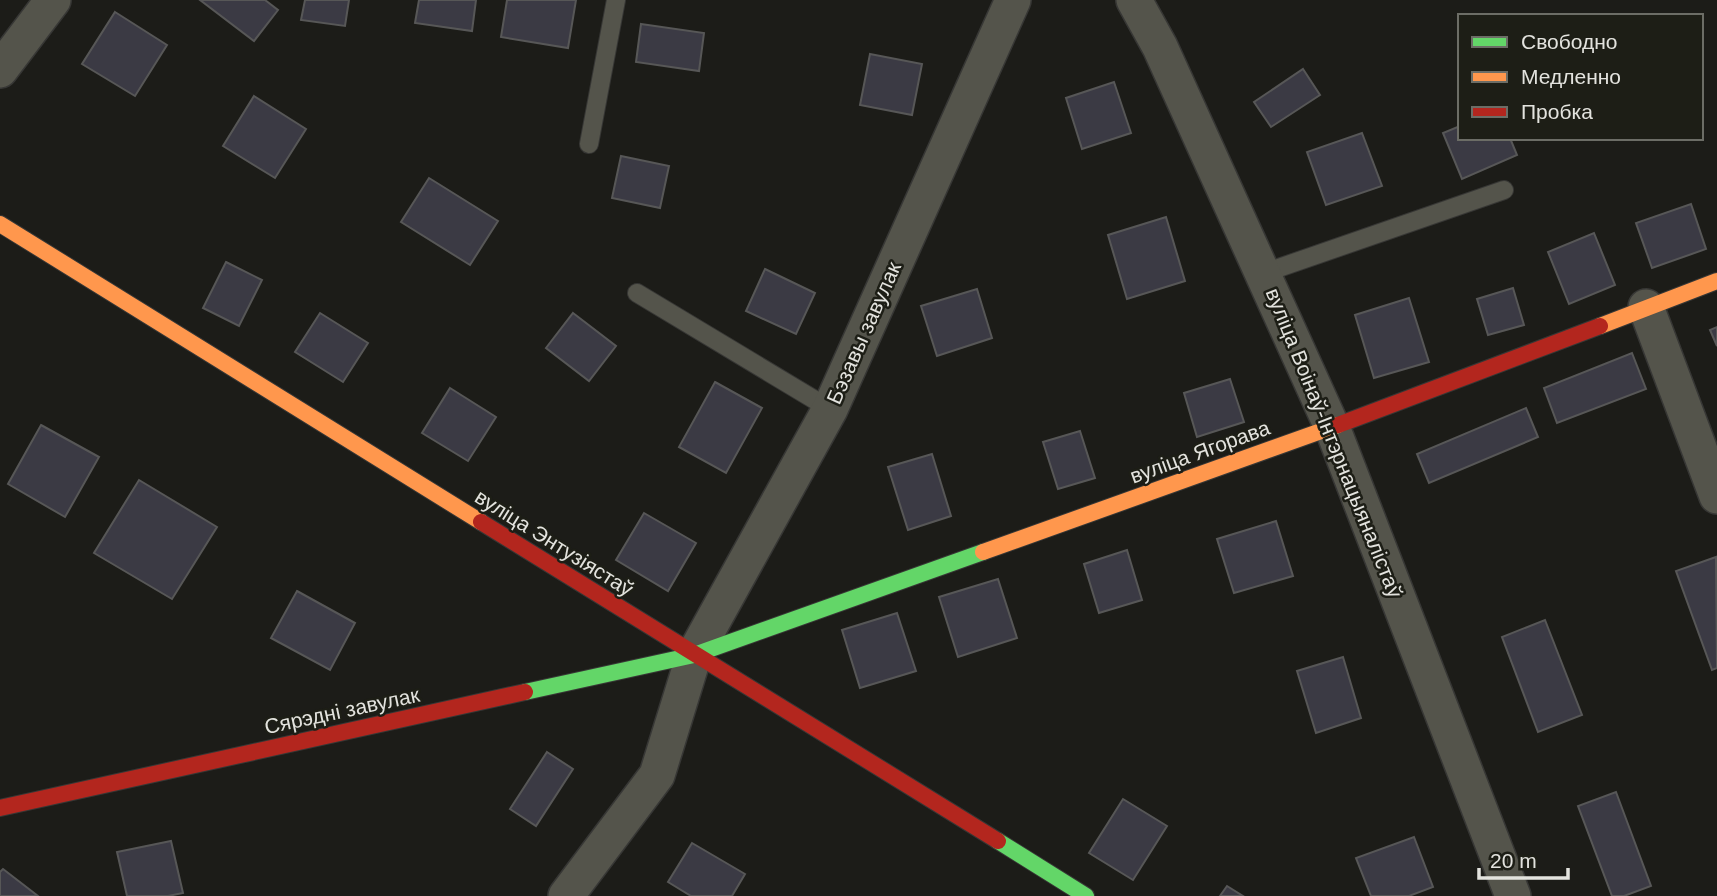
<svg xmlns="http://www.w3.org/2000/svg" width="1717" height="896" viewBox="0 0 1717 896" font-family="Arial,sans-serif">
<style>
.building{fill:#3b3a44;stroke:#575757;stroke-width:2}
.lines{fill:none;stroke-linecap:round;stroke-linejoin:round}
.lane-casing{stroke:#373735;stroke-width:20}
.street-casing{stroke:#373735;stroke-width:38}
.fast-casing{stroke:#373735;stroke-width:18}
.slow-casing{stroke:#373735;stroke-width:18}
.jam-casing{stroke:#373735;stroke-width:18}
.lane{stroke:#54544b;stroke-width:18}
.street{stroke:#54544b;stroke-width:35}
.fast{stroke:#63d668;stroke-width:16}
.slow{stroke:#ff974d;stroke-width:16}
.jam{stroke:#b3261e;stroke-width:16}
.labels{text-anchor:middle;stroke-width:5;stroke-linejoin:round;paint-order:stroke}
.street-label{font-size:21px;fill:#e3e3de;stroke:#1d1e16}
</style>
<rect width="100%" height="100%" fill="#1c1c18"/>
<g class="building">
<polygon points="200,0 265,0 278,10 254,41"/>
<polygon points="305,0 349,0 345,26 301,20"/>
<polygon points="419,0 476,0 472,31 415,23"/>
<polygon points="507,0 576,0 568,48 501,37"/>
<polygon points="115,12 167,45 135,96 82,64"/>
<polygon points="641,24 704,33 699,71 636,62"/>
<polygon points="870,54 922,64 912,115 860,105"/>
<polygon points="1303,69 1320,95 1271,127 1254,102"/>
<polygon points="1114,82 1131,133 1082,149 1066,98"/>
<polygon points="254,96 306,129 275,178 223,146"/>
<polygon points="1460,126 1460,138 1510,138 1517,155 1462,179 1443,133"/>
<polygon points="1362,133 1382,186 1326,205 1307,152"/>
<polygon points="621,156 669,166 660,208 612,198"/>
<polygon points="429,178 498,221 470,265 401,222"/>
<polygon points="1691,204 1706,249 1652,268 1636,223"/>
<polygon points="1166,217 1185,281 1127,299 1108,235"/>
<polygon points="1594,233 1615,285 1569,304 1548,252"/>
<polygon points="226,262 262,280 239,326 203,308"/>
<polygon points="765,269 815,293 796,334 746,311"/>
<polygon points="1513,288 1524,325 1488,335 1477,299"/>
<polygon points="977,289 992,338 937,356 921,306"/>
<polygon points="1409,298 1429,362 1374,378 1355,315"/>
<polygon points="320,313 368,343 343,382 295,352"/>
<polygon points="573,313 616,346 589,381 546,348"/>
<polygon points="1717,327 1717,346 1710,330"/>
<polygon points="1632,353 1646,389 1557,423 1544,388"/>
<polygon points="1230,379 1244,422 1197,437 1184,393"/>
<polygon points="715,382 762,408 726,473 679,447"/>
<polygon points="450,388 496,417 468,461 422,433"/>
<polygon points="1526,408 1538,437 1429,483 1417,454"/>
<polygon points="41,425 99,457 65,517 8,484"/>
<polygon points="1080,431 1095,478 1058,489 1043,442"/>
<polygon points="932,454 951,516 908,530 888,467"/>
<polygon points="139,480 217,527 172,599 94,553"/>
<polygon points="644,513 696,543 668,591 616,560"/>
<polygon points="1276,521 1293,576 1234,593 1217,539"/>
<polygon points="1127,550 1142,600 1099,613 1084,564"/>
<polygon points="1716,557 1717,668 1712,670 1676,571"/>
<polygon points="998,579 1017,638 958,657 939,597"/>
<polygon points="297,591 355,623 330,670 271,638"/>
<polygon points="897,613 916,671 860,688 842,630"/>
<polygon points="1545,620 1582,715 1538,732 1502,637"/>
<polygon points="1343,657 1361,718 1316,733 1297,671"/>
<polygon points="547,752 573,769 536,826 510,809"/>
<polygon points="1616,792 1651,886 1624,896 1612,896 1578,806"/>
<polygon points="1123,799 1167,826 1133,880 1089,853"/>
<polygon points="1414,837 1433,887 1409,896 1371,896 1356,858"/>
<polygon points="171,841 183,893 168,896 127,896 117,852"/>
<polygon points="692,843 745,874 732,896 691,896 668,882"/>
<polygon points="3,869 38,896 0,896 0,872"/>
<polygon points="1227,886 1243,896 1220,896"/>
</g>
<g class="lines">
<defs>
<g id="lane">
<polyline points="589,144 616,0"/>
<polyline points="1264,273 1504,190"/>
<polyline points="637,293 830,409"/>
</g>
<g id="street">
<polyline points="1134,0 1160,47 1332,427 1513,896"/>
<polyline points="0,70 53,0"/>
<polyline points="1646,307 1717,496"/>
<polyline points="566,896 657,775 694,655 830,409 1013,0"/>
</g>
<g id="fast">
<polyline points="525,692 694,655 983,552"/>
<polyline points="998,841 1086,896"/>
</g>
<g id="slow">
<polyline points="0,224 481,522"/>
<polyline points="1600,326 1717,281"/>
<polyline points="983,552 1338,425"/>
</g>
<g id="jam">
<polyline points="1338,425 1600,326"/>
<polyline points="481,522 998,841"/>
<polyline points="0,808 525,692"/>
</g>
</defs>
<use href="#lane" class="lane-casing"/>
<use href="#street" class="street-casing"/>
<use href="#fast" class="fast-casing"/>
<use href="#slow" class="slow-casing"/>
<use href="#jam" class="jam-casing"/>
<use href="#lane" class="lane"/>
<use href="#street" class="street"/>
<use href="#fast" class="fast"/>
<use href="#slow" class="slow"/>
<use href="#jam" class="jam"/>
</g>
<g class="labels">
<g class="street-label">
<text transform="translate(864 333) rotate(-66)" y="7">Бэзавы завулак</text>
<text transform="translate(1334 443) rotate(68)" y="7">вуліца Воінаў-Інтэрнацыяналістаў</text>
<text transform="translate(1200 452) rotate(-20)" y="7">вуліца Ягорава</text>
<text transform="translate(554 543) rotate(32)" y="7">вуліца Энтузіястаў</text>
<text transform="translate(342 711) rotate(-12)" y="7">Сярэдні завулак</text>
</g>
</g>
<rect x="1458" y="14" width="245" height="126" fill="#1d1e16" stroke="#6c6d66" stroke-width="2"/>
<rect x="1472" y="37" width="35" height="10" fill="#63d668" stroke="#6c6d66" stroke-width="2"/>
<text x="1521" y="49" font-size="21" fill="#e3e3de">Свободно</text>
<rect x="1472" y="72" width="35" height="10" fill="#ff974d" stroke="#6c6d66" stroke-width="2"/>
<text x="1521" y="84" font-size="21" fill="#e3e3de">Медленно</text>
<rect x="1472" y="107" width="35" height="10" fill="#b3261e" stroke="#6c6d66" stroke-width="2"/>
<text x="1521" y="119" font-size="21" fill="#e3e3de">Пробка</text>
<path d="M1479 868v10h89v-10" fill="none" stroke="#e3e3de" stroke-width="3.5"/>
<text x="1490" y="868" font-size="21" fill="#e3e3de" stroke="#1d1e16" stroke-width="5" paint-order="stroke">20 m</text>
</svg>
